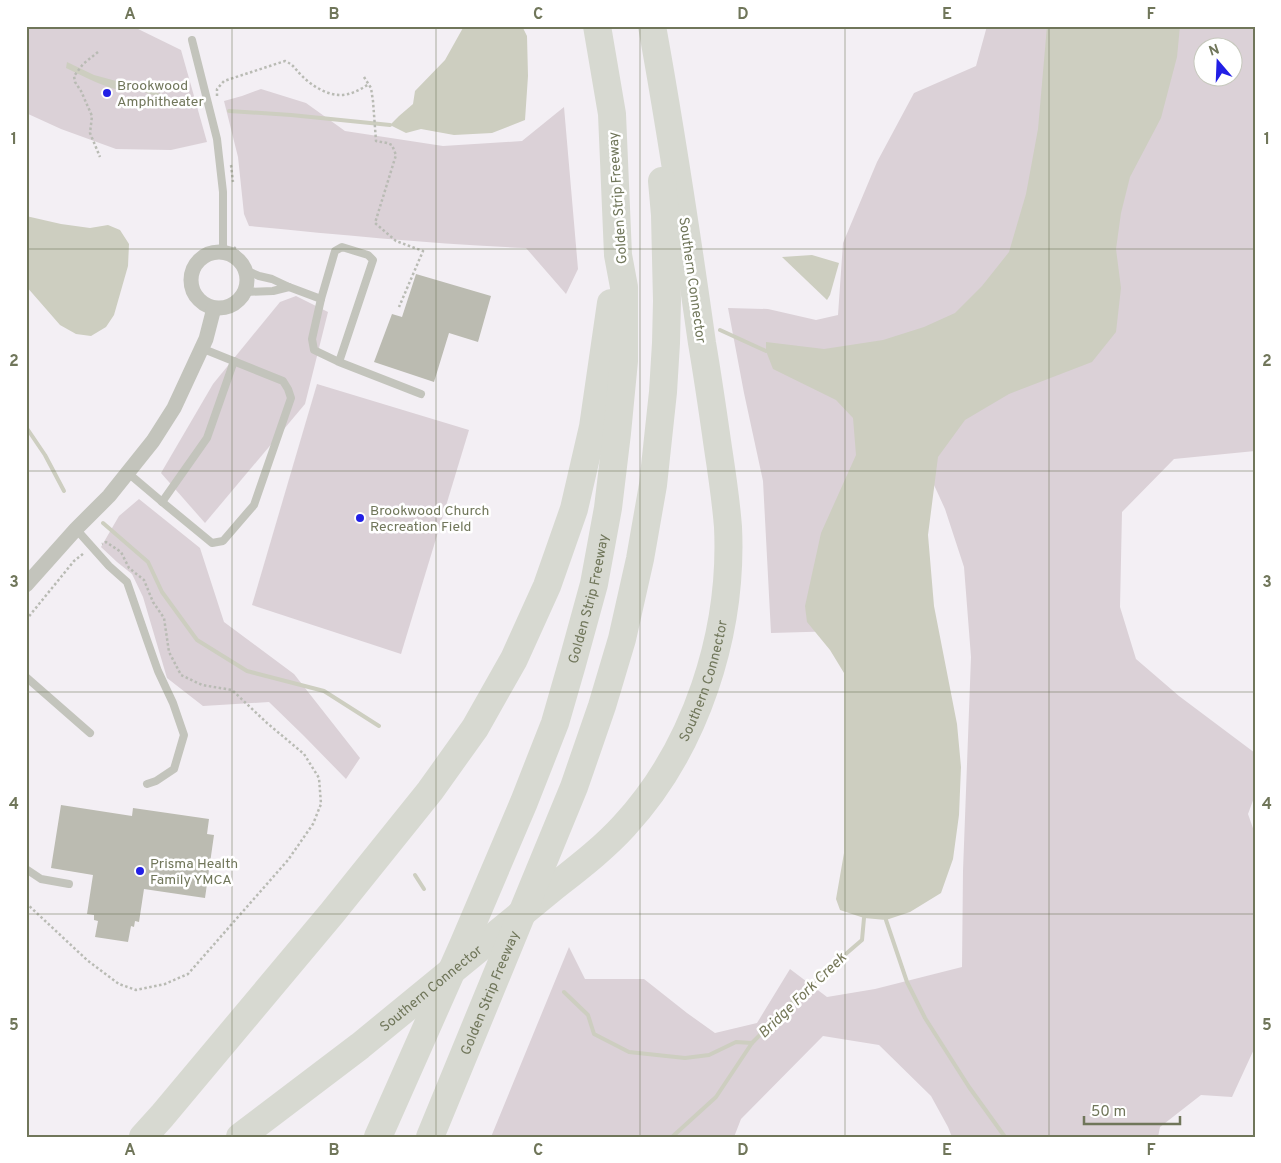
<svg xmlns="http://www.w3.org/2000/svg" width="1281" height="1163" viewBox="0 0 1281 1163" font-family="Overpass,sans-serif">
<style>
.green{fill:#dbd1d7;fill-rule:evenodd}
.water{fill:#cdcec0}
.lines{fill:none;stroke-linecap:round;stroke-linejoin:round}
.stream{stroke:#cdcec0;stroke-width:4}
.building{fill:#bbbbb1}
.path{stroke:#b9bbb4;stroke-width:2.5;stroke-dasharray:2.5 2.5;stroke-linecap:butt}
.service{stroke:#c3c4bc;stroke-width:8}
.minor{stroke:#c3c4bc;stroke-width:15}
.motorway{stroke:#d7d9d1;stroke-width:28}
.grid{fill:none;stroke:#70765a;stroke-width:1;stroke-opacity:0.55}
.poi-dot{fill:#221fe5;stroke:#fff;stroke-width:2}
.labels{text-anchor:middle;stroke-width:5;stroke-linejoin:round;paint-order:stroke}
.poi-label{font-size:14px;fill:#70765a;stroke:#fff;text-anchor:start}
.street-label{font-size:14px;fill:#70765a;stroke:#fff}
.water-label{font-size:15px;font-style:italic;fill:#767859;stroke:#fff}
.neatline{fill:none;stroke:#70765a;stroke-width:2}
.grid-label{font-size:16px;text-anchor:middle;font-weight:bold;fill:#70765a}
</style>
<rect width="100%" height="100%" fill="#f3eff4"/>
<g class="green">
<polygon points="30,26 132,26 181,50 207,142 171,150 116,149 61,129 26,113 26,32"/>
<path d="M 987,26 L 1255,26 L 1255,451 L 1174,459 L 1122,512 L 1120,607 L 1136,659 L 1179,696 L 1255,753 L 1255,795 L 1248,814 L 1255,834 L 1255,1047 L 1232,1097 L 1201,1095 L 1160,1127 L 1158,1137 L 952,1137 L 948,1127 L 931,1096 L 879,1045 L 823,1036 L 741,1119 L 734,1137 L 491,1137 L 569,947 L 585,979 L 644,979 L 687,1013 L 715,1033 L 757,1023 L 790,969 L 827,997 L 875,989 L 962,967 L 963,871 L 971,657 L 964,567 L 945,509 L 929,474 L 841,631 L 771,633 L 763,481 L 744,393 L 728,308 L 768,309 L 816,320 L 838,315 L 843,243 L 877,162 L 914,93 L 976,66 ZM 1204,48 L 1234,48 L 1234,78 L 1204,78 Z"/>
<path d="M 261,89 L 306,103 L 345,131 L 443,146 L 522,141 L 564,107 L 578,269 L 566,294 L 526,248 C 433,244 341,235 249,226 L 244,214 L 238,157 L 224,101 L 242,96 Z"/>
<polygon points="296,296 328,312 305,404 205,523 161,473 213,384 280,302"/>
<polygon points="317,384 469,430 401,654 252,605"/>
<polygon points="139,499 200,548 224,622 294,674 360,758 346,779 304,736 269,702 203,706 167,678 143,597 132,574 117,562 101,547 119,516"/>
</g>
<g class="water">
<polygon points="464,26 522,26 527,36 528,76 525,120 492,133 454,135 421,129 406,133 390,125 399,116 413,104 415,91 445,60"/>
<polygon points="1047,26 1180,26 1177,57 1161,118 1130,177 1121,213 1116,249 1121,288 1116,332 1092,362 1009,394 965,420 938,457 928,535 934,606 957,724 961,767 959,815 953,859 941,893 910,912 886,920 864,918 840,910 836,899 844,853 844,673 830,650 807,622 805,606 821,533 856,455 853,418 836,400 773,369 766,351 766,342 824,349 883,340 924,327 955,313 982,286 1009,252 1026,194 1038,129"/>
<path d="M 67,62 L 94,75 L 131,85 L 130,92 C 107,89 87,78 66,68 Z"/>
<polygon points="26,216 61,224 90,228 108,225 120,230 129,244 128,266 114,315 106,327 91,336 76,334 60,325 26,286"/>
<polygon points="812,255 839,263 830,295 827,300 782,257"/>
</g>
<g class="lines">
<g class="stream">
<polyline points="131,85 182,104"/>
<polyline points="229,111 291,115 390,125"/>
<polyline points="720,330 766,351"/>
<polyline points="26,427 45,455 64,491"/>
<polyline points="103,523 148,562 162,592 197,640 247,671 324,691 379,726"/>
<polyline points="415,875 424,889"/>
<polyline points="886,920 907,982 925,1018 969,1087 1005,1137"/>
<polyline points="564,992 588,1015 594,1034 629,1052 685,1058 709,1055 736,1042 752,1043"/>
<polyline points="672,1137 716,1097 752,1043 804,990 862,940 864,918"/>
</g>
</g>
<g class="building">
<polygon points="416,274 491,296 478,342 449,333 434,382 374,362 392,314 402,317"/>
<polygon points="61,805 132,816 133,808 209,819 207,834 214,835 205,898 144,889 139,922 135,921 134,927 131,926 128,942 95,937 98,921 94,920 94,915 87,914 93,875 51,868"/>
</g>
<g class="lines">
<g class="path">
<polyline points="98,52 83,64 74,76 75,82 81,91 92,116 90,133 100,157"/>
<polyline points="364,77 371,88 373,101 376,141 387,143 392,145 396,155 375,223 396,241 423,251 399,307"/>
<path d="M 217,96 L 217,89 L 224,81 L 285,61 C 294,65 295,69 302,76 C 312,86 328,96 343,95 C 353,94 361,89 369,84"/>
<polyline points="231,165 233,182"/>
<polyline points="234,247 245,260"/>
<polyline points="26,620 74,561 84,553"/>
<polyline points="26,903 87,960 119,984 136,990 165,984 188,974 288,860 313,824 321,804 319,778 304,754 267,723 232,690 202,685 181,675 169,652 164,618 153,602 144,580 129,568 121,552 106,542 102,544"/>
</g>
<g class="service">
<polyline points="192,40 217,139 223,192 223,252"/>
<polyline points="289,287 321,299"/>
<polyline points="245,292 273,291 289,287 272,279 259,276 245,270"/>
<polyline points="339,362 373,260 368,255 342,247 335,251 321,299 312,339 314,350 339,362 421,394"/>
<polyline points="128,473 167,506 212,543 223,541 254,505 291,398 288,389 283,381 201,348"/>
<polyline points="162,502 207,438 234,361"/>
<polyline points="76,529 109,566 127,582 147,640 158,671 173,703 184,735 174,769 156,781 147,784"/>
<polyline points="26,677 90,733"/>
<polyline points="26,869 41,879 69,884"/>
</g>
<g class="minor">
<circle cx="219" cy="280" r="28"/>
<polyline points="26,585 76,529 109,496 153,441 174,408 206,339 214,308"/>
</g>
<g class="motorway">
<polyline points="143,1137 162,1116 332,913 430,791 475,728 514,659 547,586 574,509 593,427 611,303"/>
<path id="s1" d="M 240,1137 L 360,1046 L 554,887 C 578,868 603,849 624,826 C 696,748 733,633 728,527 C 726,501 722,474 718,448 C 713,413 708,378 702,343 C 687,237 671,131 652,26"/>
<path id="s2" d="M 378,1137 L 464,943 L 524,802 L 555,723 L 572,664 L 594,584 L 608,508 L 617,433 L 624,361 L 624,287 L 618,255 L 612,114 L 597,26"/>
<path id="s3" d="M 430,1137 L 574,787 L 602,706 L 622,639 L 640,559 L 653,485 L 663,392 L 666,343 L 667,301 L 665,215 L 662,181"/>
</g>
</g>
<path class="grid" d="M 232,26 L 232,1137M 436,26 L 436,1137M 640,26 L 640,1137M 845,26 L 845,1137M 1049,26 L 1049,1137M 26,249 L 1255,249M 26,471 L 1255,471M 26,692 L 1255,692M 26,914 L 1255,914"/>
<g class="poi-dot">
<circle cx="107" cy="93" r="5"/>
<circle cx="360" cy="518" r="5"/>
<circle cx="140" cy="871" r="5"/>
</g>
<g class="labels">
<g class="poi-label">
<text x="117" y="90">Brookwood<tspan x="117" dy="16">Amphitheater</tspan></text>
<text x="370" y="515">Brookwood Church<tspan x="370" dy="16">Recreation Field</tspan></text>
<text x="150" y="868">Prisma Health<tspan x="150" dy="16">Family YMCA</tspan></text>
</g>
<g class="street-label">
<text transform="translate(617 198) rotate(-94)" y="5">Golden Strip Freeway</text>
<text transform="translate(693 280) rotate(82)" y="5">Southern Connector</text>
<text dy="5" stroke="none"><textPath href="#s2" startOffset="579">Golden Strip Freeway</textPath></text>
<text dy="5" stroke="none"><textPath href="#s1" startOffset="662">Southern Connector</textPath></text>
<text dy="5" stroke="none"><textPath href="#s1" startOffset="242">Southern Connector</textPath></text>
<text dy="5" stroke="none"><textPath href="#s3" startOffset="156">Golden Strip Freeway</textPath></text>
</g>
<g class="water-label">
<text transform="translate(802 995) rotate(-44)" y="5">Bridge Fork Creek</text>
</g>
</g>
<rect width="1281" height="1163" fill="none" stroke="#ffffff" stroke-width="55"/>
<g transform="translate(1218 62) rotate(341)"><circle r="24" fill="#ffffff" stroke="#c6c8bd"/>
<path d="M0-4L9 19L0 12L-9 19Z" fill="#221fe5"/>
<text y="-8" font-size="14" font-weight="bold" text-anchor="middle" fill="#70765a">N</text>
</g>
<path d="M1084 1116v8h96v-8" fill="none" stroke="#70765a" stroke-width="2.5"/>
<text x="1091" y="1116" font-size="15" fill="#70765a" stroke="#ffffff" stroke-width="4" paint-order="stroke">50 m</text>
<rect x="28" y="28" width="1226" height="1108" class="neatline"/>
<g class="grid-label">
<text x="130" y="19">A</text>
<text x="334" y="19">B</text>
<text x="538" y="19">C</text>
<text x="743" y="19">D</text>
<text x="947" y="19">E</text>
<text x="1151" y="19">F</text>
<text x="14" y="144">1</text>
<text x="1267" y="144">1</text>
<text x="14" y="366">2</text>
<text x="1267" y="366">2</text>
<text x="14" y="587">3</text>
<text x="1267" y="587">3</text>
<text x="14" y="809">4</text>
<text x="1267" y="809">4</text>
<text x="14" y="1030">5</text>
<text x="1267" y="1030">5</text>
<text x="130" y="1155">A</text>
<text x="334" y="1155">B</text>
<text x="538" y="1155">C</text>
<text x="743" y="1155">D</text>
<text x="947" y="1155">E</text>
<text x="1151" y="1155">F</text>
</g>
</svg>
